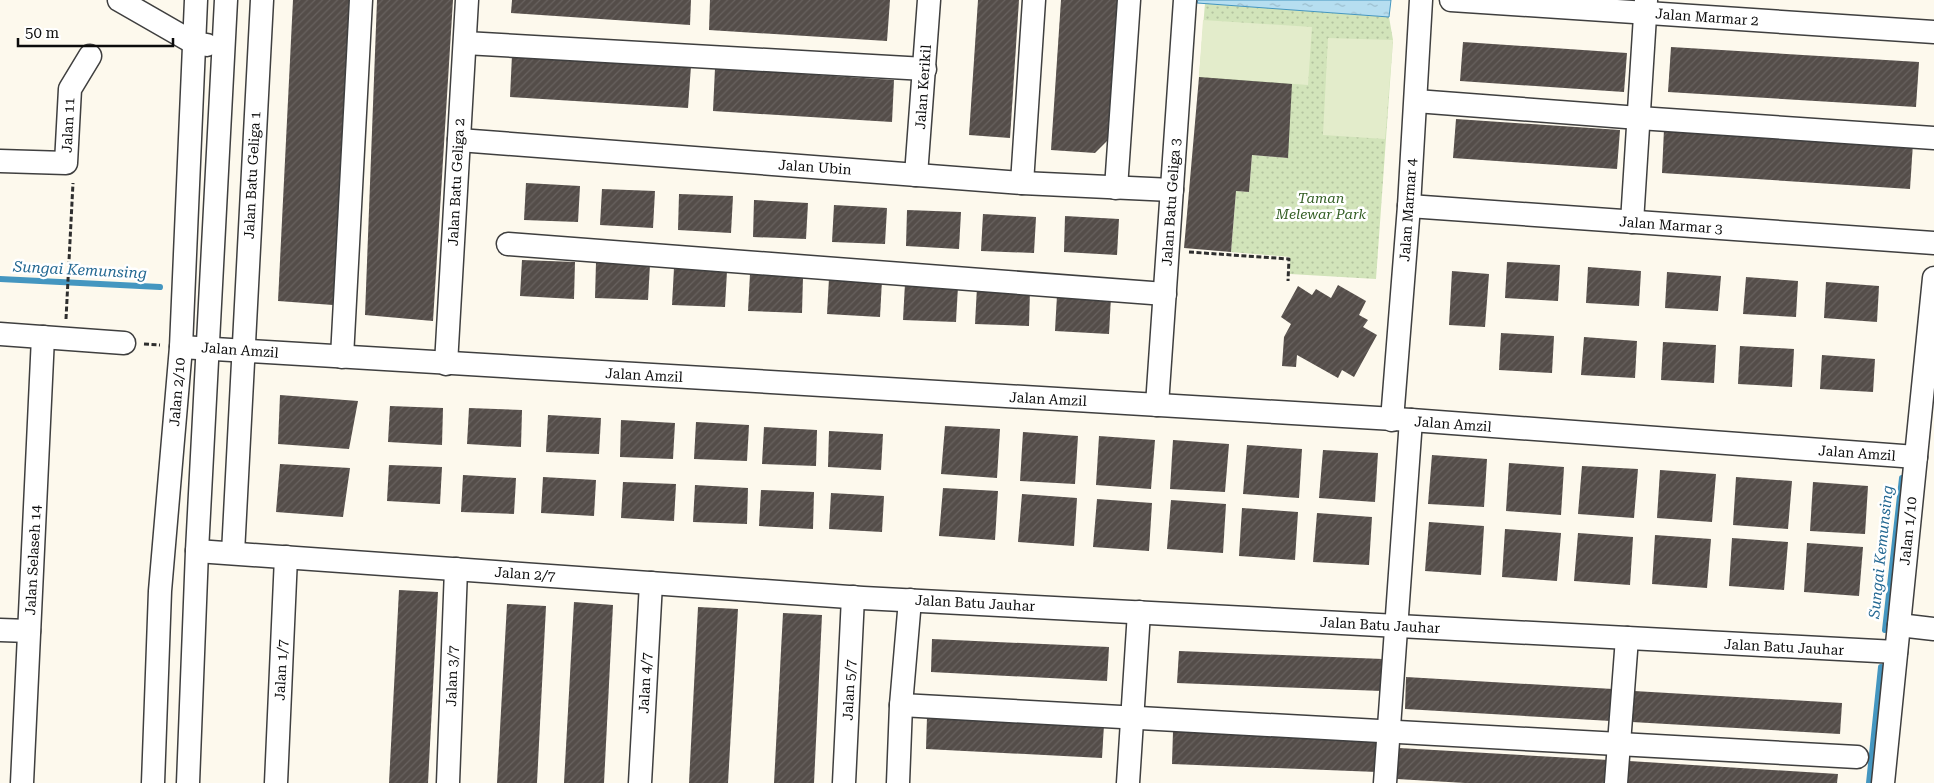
<svg xmlns="http://www.w3.org/2000/svg" width="1934" height="783" viewBox="0 0 1934 783" font-family="'Roboto Serif',serif">
<style>
.park{fill:url(#park-dots)}
.pitch{fill:#e3eccb}
.water{fill:url(#water-ripples);stroke:#4496c0}
.lines{fill:none;stroke-linecap:round;stroke-linejoin:round}
.stream{stroke:#4496c0;stroke-width:6}
.building{fill:url(#building-hatch)}
.minor-casing{stroke:#3f3f3f;stroke-width:25}
.path{stroke:#2e2e2e;stroke-width:3;stroke-dasharray:5 2.5;stroke-linecap:butt}
.minor{stroke:#fff;stroke-width:22}
.labels{text-anchor:middle;stroke-width:5;stroke-linejoin:round;paint-order:stroke}
.street-label{font-size:14px;fill:#0c0c0c;stroke:#fff}
.park-label{font-size:14px;font-style:italic;fill:#325d23;stroke:#fff}
.water-label{font-size:15px;font-style:italic;fill:#226791;stroke:#fff}
</style>
<defs>
<pattern id="park-dots" width="8" height="8" patternUnits="userSpaceOnUse" patternTransform="scale(1.25)"><rect width="8" height="8" fill="#d2e4ba"/><path d="M2 2h.1M6 6h.1" fill="none" stroke="#b3c29f" stroke-width="1.8" stroke-linecap="round"/></pattern>
<pattern id="water-ripples" width="26" height="14" patternUnits="userSpaceOnUse" patternTransform="scale(1.25)"><rect width="26" height="14" fill="#b6def0"/><path d="M2 4q2-2 4 0t4 0M15 11q2-2 4 0t4 0" fill="none" stroke="#9bbdcd"/></pattern>
<pattern id="building-hatch" width="6" height="6" patternUnits="userSpaceOnUse" patternTransform="scale(1.25)"><rect width="6" height="6" fill="#544d49"/><path d="M-1 1l2-2M0 6l6-6M5 7l2-2" fill="none" stroke="#68625f"/></pattern>
</defs>
<rect width="100%" height="100%" fill="#fdf9ed"/>
<polygon class="park" points="1205,3 1389,17 1393,40 1376,279 1290,274 1290,257 1231,252 1236,191 1249,192 1252,155 1288,158 1199,77"/>
<g class="pitch">
<polygon points="1203,20 1312,27 1308,85 1199,77"/>
<polygon points="1328,38 1393,40 1385,139 1323,135"/>
</g>
<polygon class="water" points="1198,0 1391,0 1389,17 1197,3"/>
<g class="lines">
<g class="stream">
<polyline points="0,279 160,287"/>
<polyline points="1885,630 1902,478"/>
<polyline points="1869,783 1881,667"/>
</g>
</g>
<g class="building">
<polygon points="293,0 350,0 333,305 278,301"/>
<polygon points="377,0 453,0 433,321 365,315"/>
<polygon points="512,0 691,0 690,25 511,13"/>
<polygon points="710,0 890,0 887,41 709,30"/>
<polygon points="978,0 1019,0 1010,138 969,135"/>
<polygon points="1061,0 1118,0 1109,139 1095,153 1051,150"/>
<polygon points="1463,42 1627,53 1624,92 1460,81"/>
<polygon points="1671,47 1919,62 1916,107 1668,92"/>
<polygon points="512,55 691,66 688,108 510,97"/>
<polygon points="715,68 894,80 892,122 713,111"/>
<polygon points="1199,77 1292,84 1288,158 1252,155 1249,192 1236,191 1231,252 1184,248"/>
<polygon points="1456,119 1620,130 1617,169 1453,158"/>
<polygon points="1664,129 1913,143 1910,189 1662,173"/>
<polygon points="526,183 580,186 578,222 524,220"/>
<polygon points="602,189 655,191 653,228 600,225"/>
<polygon points="679,194 733,196 731,233 678,230"/>
<polygon points="754,200 808,203 806,239 753,237"/>
<polygon points="834,205 887,208 885,244 832,242"/>
<polygon points="907,210 961,212 959,249 906,246"/>
<polygon points="983,214 1036,217 1034,253 981,251"/>
<polygon points="1065,216 1119,219 1117,255 1064,252"/>
<polygon points="522,260 575,262 574,299 520,296"/>
<polygon points="596,262 650,264 648,300 595,298"/>
<polygon points="1507,262 1560,265 1558,301 1505,298"/>
<polygon points="1588,267 1641,271 1639,306 1586,303"/>
<polygon points="674,268 727,271 725,307 672,305"/>
<polygon points="1452,271 1489,274 1485,327 1449,325"/>
<polygon points="1667,272 1721,276 1718,311 1665,308"/>
<polygon points="750,274 803,277 802,313 748,311"/>
<polygon points="1746,277 1798,281 1796,317 1743,314"/>
<polygon points="829,278 882,280 880,317 827,314"/>
<polygon points="1826,282 1879,286 1877,322 1824,318"/>
<polygon points="905,283 958,286 956,322 903,320"/>
<polygon points="1338,285 1366,301 1359,315 1368,320 1363,327 1377,335 1354,377 1342,370 1338,378 1297,355 1296,367 1282,366 1284,337 1291,324 1281,317 1298,286 1312,295 1316,289 1331,298"/>
<polygon points="977,287 1030,290 1029,326 975,324"/>
<polygon points="1057,295 1111,297 1109,334 1055,331"/>
<polygon points="1501,333 1554,336 1552,373 1499,370"/>
<polygon points="1584,337 1637,341 1635,378 1581,375"/>
<polygon points="1663,342 1716,345 1714,383 1661,380"/>
<polygon points="1740,346 1794,349 1792,387 1738,384"/>
<polygon points="1822,355 1875,359 1873,392 1820,389"/>
<polygon points="280,395 358,401 349,449 278,444"/>
<polygon points="390,406 443,408 442,445 388,442"/>
<polygon points="469,408 522,410 521,447 467,444"/>
<polygon points="548,415 601,418 599,454 546,452"/>
<polygon points="621,420 675,423 673,459 620,457"/>
<polygon points="696,422 749,425 747,461 694,459"/>
<polygon points="945,426 1000,429 997,478 941,474"/>
<polygon points="764,427 817,430 816,466 762,464"/>
<polygon points="829,431 883,434 881,470 828,467"/>
<polygon points="1023,432 1078,436 1075,484 1020,481"/>
<polygon points="1099,436 1155,440 1151,489 1096,485"/>
<polygon points="1173,440 1229,444 1225,492 1170,489"/>
<polygon points="1247,445 1302,449 1299,498 1243,494"/>
<polygon points="1323,450 1378,453 1375,502 1319,498"/>
<polygon points="1432,455 1487,459 1484,507 1428,504"/>
<polygon points="1509,463 1564,467 1561,515 1506,511"/>
<polygon points="280,464 350,468 343,517 276,512"/>
<polygon points="389,465 442,467 440,504 387,501"/>
<polygon points="1582,466 1638,469 1634,518 1578,514"/>
<polygon points="1660,470 1716,474 1712,522 1657,518"/>
<polygon points="463,475 516,478 514,514 461,512"/>
<polygon points="543,477 596,480 594,516 541,513"/>
<polygon points="1736,477 1792,481 1788,529 1733,525"/>
<polygon points="623,482 676,484 674,521 621,518"/>
<polygon points="1813,482 1868,486 1865,534 1810,531"/>
<polygon points="695,485 748,488 747,524 693,522"/>
<polygon points="943,488 998,491 995,540 939,536"/>
<polygon points="761,490 814,492 813,529 759,526"/>
<polygon points="831,493 884,496 882,532 829,529"/>
<polygon points="1022,494 1077,498 1074,546 1018,542"/>
<polygon points="1097,499 1152,503 1149,551 1093,547"/>
<polygon points="1171,500 1226,504 1223,553 1167,549"/>
<polygon points="1242,508 1298,512 1295,560 1239,556"/>
<polygon points="1317,513 1372,517 1369,565 1313,562"/>
<polygon points="1429,522 1484,526 1481,575 1425,571"/>
<polygon points="1505,529 1561,533 1557,581 1502,577"/>
<polygon points="1578,533 1633,537 1630,585 1574,581"/>
<polygon points="1655,535 1711,539 1707,588 1652,584"/>
<polygon points="1732,538 1788,542 1784,590 1729,586"/>
<polygon points="1807,543 1863,547 1859,596 1804,592"/>
<polygon points="399,590 438,592 428,783 389,783"/>
<polygon points="574,602 613,605 604,783 564,783"/>
<polygon points="507,604 546,606 537,783 497,783"/>
<polygon points="698,607 738,609 728,783 689,783"/>
<polygon points="783,613 822,615 814,783 774,783"/>
<polygon points="932,639 1109,647 1107,681 931,672"/>
<polygon points="1179,651 1383,659 1382,691 1177,683"/>
<polygon points="1406,677 1613,689 1611,721 1405,709"/>
<polygon points="1634,691 1842,703 1840,734 1632,722"/>
<polygon points="927,716 1104,725 1102,758 926,749"/>
<polygon points="1173,731 1378,740 1377,772 1172,764"/>
<polygon points="1399,748 1609,760 1608,783 1465,783 1397,779"/>
<polygon points="1629,761 1838,774 1837,783 1628,783"/>
</g>
<g class="lines">
<defs>
<g id="minor">
<polyline points="119,0 194,43 207,45"/>
<polyline points="1451,0 1934,32"/>
<polyline points="465,43 925,69"/>
<polyline points="1416,101 1639,118 1934,138"/>
<polyline points="459,140 1022,183 1172,190"/>
<polyline points="0,161 66,163 70,89 90,56"/>
<polyline points="916,175 929,0"/>
<polyline points="1022,183 1034,0"/>
<polyline points="1116,188 1129,0"/>
<polyline points="1409,206 1934,243"/>
<polyline points="1632,222 1646,0"/>
<polyline points="508,244 1165,294"/>
<polyline points="0,334 124,343"/>
<polyline points="181,347 1411,420 1916,457"/>
<polyline points="342,357 361,0"/>
<polyline points="446,364 467,0"/>
<polyline points="1157,405 1185,0"/>
<polyline points="1392,420 1409,206 1421,0"/>
<polyline points="197,551 863,598 1896,652"/>
<polyline points="233,553 262,0"/>
<polyline points="1899,625 1934,629"/>
<polyline points="0,630 29,631"/>
<polyline points="901,705 1857,757"/>
<polyline points="22,783 43,337"/>
<polyline points="153,783 160,591 181,347 196,0"/>
<polyline points="188,783 197,551 226,0"/>
<polyline points="276,783 286,557"/>
<polyline points="448,783 456,569"/>
<polyline points="640,783 651,583"/>
<polyline points="844,783 853,597"/>
<polyline points="898,783 901,705 910,600"/>
<polyline points="1128,783 1139,612"/>
<polyline points="1385,783 1411,420"/>
<polyline points="1616,783 1627,638"/>
<polyline points="1883,783 1934,278"/>
</g>
</defs>
<use href="#minor" class="minor-casing"/>
<g class="path">
<polyline points="1189,252 1289,259 1288,281"/>
<polyline points="66,319 73,183"/>
<polyline points="144,344 160,345"/>
</g>
<use href="#minor" class="minor"/>
</g>
<g class="labels">
<g class="street-label">
<text transform="translate(1707 17) rotate(4)" y="5">Jalan Marmar 2</text>
<text transform="translate(923 87) rotate(-86)" y="5">Jalan Kerikil</text>
<text transform="translate(68 125) rotate(-87)" y="5">Jalan 11</text>
<text transform="translate(815 167) rotate(4)" y="5">Jalan Ubin</text>
<text transform="translate(252 175) rotate(-87)" y="5">Jalan Batu Geliga 1</text>
<text transform="translate(456 182) rotate(-87)" y="5">Jalan Batu Geliga 2</text>
<text transform="translate(1171 202) rotate(-86)" y="5">Jalan Batu Geliga 3</text>
<text transform="translate(1408 210) rotate(-86)" y="5">Jalan Marmar 4</text>
<text transform="translate(1671 225) rotate(4)" y="5">Jalan Marmar 3</text>
<text transform="translate(240 350) rotate(4)" y="5">Jalan Amzil</text>
<text transform="translate(644 375) rotate(3)" y="5">Jalan Amzil</text>
<text transform="translate(177 392) rotate(-85)" y="5">Jalan 2/10</text>
<text transform="translate(1048 399) rotate(3)" y="5">Jalan Amzil</text>
<text transform="translate(1453 424) rotate(4)" y="5">Jalan Amzil</text>
<text transform="translate(1857 453) rotate(4)" y="5">Jalan Amzil</text>
<text transform="translate(1908 531) rotate(-84)" y="5">Jalan 1/10</text>
<text transform="translate(33 560) rotate(-87)" y="5">Jalan Selaseh 14</text>
<text transform="translate(525 574) rotate(4)" y="5">Jalan 2/7</text>
<text transform="translate(975 603) rotate(3)" y="5">Jalan Batu Jauhar</text>
<text transform="translate(1380 625) rotate(3)" y="5">Jalan Batu Jauhar</text>
<text transform="translate(1784 647) rotate(3)" y="5">Jalan Batu Jauhar</text>
<text transform="translate(281 670) rotate(-87)" y="5">Jalan 1/7</text>
<text transform="translate(452 676) rotate(-88)" y="5">Jalan 3/7</text>
<text transform="translate(645 683) rotate(-87)" y="5">Jalan 4/7</text>
<text transform="translate(849 690) rotate(-87)" y="5">Jalan 5/7</text>
</g>
<g class="park-label">
<text x="1321" y="203">Taman<tspan x="1321" dy="16">Melewar Park</tspan></text>
</g>
<g class="water-label">
<text transform="translate(80 270) rotate(3)" y="5">Sungai Kemunsing</text>
<text transform="translate(1881 552) rotate(-84)" y="5">Sungai Kemunsing</text>
</g>
</g>
<path d="M18 38v8h155v-8" fill="none" stroke="#0c0c0c" stroke-width="2.5"/>
<text x="25" y="38" font-size="15" fill="#0c0c0c" stroke="#ffffff" stroke-width="4" paint-order="stroke">50 m</text>
</svg>
